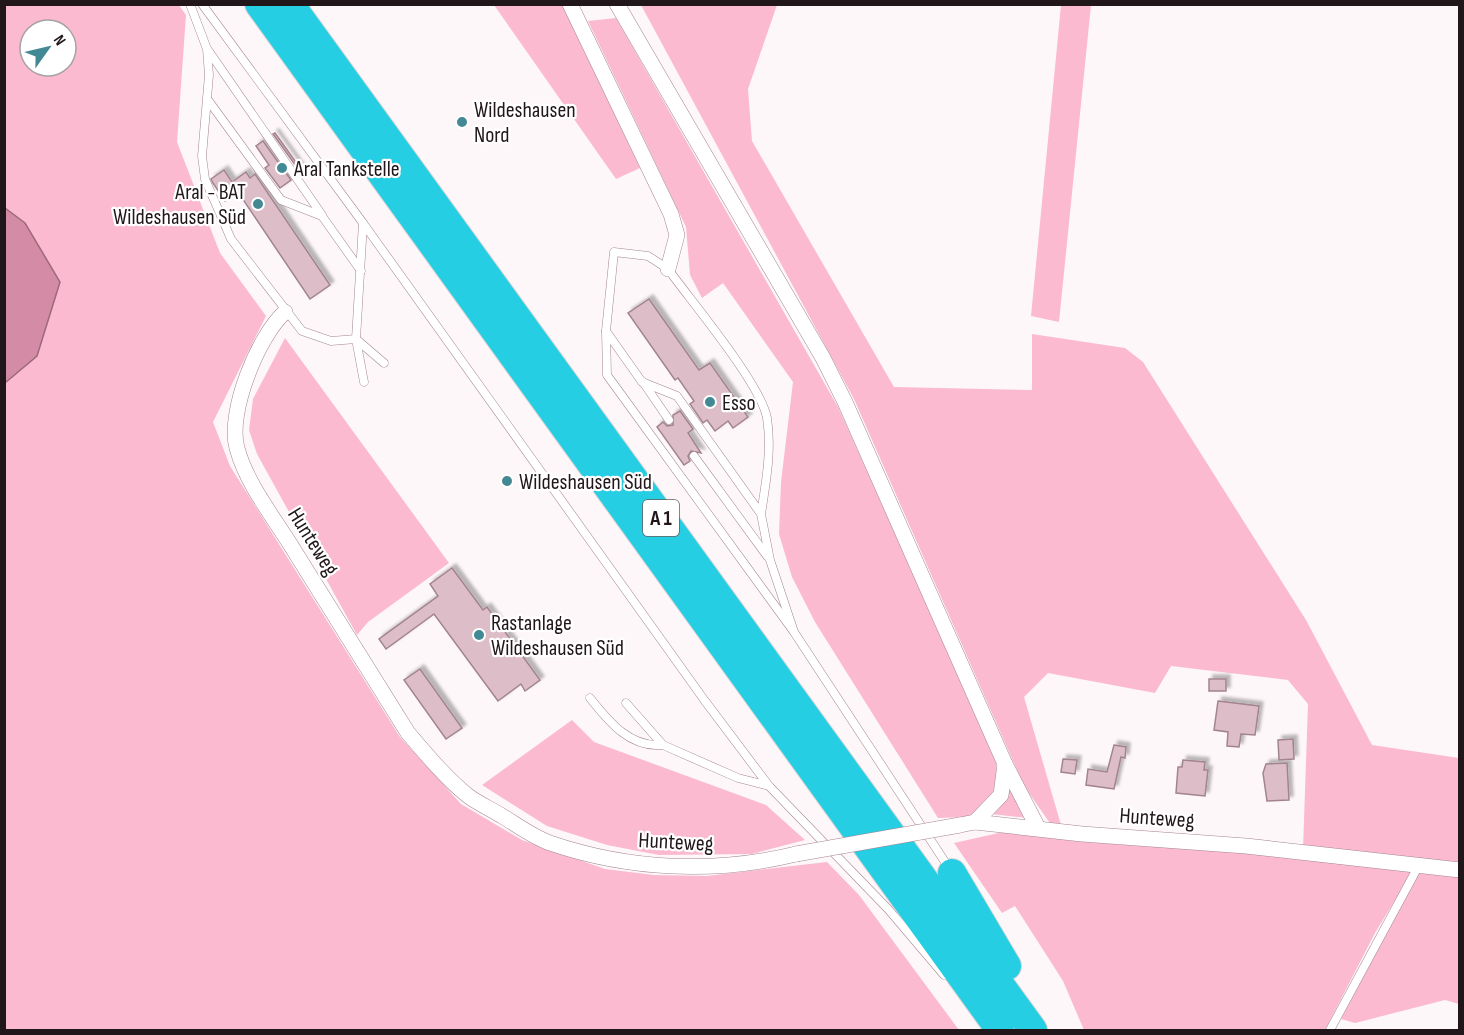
<svg xmlns="http://www.w3.org/2000/svg" width="1464" height="1035" viewBox="0 0 1464 1035" font-family="'Sofia Sans Condensed',sans-serif">
<style>
.green{fill:#fbbad0;fill-rule:evenodd}
.water{fill:#d48ca6;stroke:#9e697c;stroke-width:1.5}
.building{fill:#ddbdc8;stroke:#a2848e;stroke-width:1.5;filter:url(#shadow)}
.lines{fill:none;stroke-linecap:round;stroke-linejoin:round}
.lane-casing{stroke:#a48690;stroke-width:9}
.street-casing{stroke:#a48690;stroke-width:16}
.highway-casing{stroke:#d7d5d6;stroke-width:30}
.lane{stroke:#fff;stroke-width:8}
.street{stroke:#fff;stroke-width:15}
.highway{stroke:#25cee2;stroke-width:28}
.street-bridge-casing{stroke:#a48690;stroke-width:16;stroke-linecap:butt}
.street-bridge{stroke:#fff;stroke-width:15}
.poi-dot{fill:#438993;stroke:#fff;stroke-width:2}
.labels{text-anchor:middle;stroke-width:4.5;stroke-linejoin:round;paint-order:stroke}
.shield{fill:#fff;stroke:#645c5f;stroke-width:1.5}
.shield-label{font-size:21px;font-weight:bold;fill:#21161a}
.poi-label{font-size:22px;fill:#21161a;stroke:#fff;text-anchor:start}
.street-label{font-size:22px;fill:#21161a;stroke:#fff}
</style>
<defs>
<filter id="shadow"><feDropShadow dx="4" dy="-4" stdDeviation="1.5" flood-color="#0004"/></filter>
</defs>
<rect width="100%" height="100%" fill="#fef7f9"/>
<g class="green">
<path d="M 5,5 L 179,5 L 186,15 L 177,142 L 220,253 L 266,316 L 213,422 L 230,466 L 400,737 L 461,804 L 522,840 L 605,869 L 654,875 L 707,876 L 827,862 L 859,895 L 959,1030 L 5,1030 ZM 30,30 L 66,30 L 66,66 L 30,66 Z"/>
<polygon points="494,5 563,5 640,168 616,179"/>
<polygon points="641,5 777,5 748,89 752,141 894,387 1032,390 1032,334 1125,348 1143,362 1306,620 1372,745 1459,758 1459,866 1303,849 1308,704 1288,680 1171,666 1155,693 1048,673 1024,697 1061,825 1052,826 1024,786 854,399"/>
<polygon points="1061,5 1091,5 1059,322 1031,316"/>
<polygon points="616,18 838,407 996,757 997,784 989,800 968,817 938,818 815,622 792,577 779,534 781,482 793,382 723,283 702,298 690,275 686,227 588,21"/>
<polygon points="285,338 449,563 368,622 357,635 257,454 249,430 253,399"/>
<polygon points="572,720 594,742 766,805 805,840 752,854 659,855 607,845 547,826 482,785"/>
<polygon points="1009,789 1028,818 991,814 1006,798"/>
<polygon points="1012,830 1072,841 1303,857 1414,869 1375,933 1325,1030 1084,1030 1063,981 1015,906 1002,913 954,843"/>
<polygon points="1420,870 1459,875 1459,1004 1445,1000 1355,1023 1341,1019"/>
</g>
<polygon class="water" points="5,208 25,223 60,282 37,356 5,383"/>
<g class="building">
<polygon points="275,133 303,172 301,173 273,134"/>
<polygon points="263,141 291,180 280,188 265,168 269,165 256,146"/>
<polygon points="224,170 232,182 246,172 250,178 255,174 330,285 310,299 238,192 225,201 213,183 211,179"/>
<polygon points="649,299 699,370 710,363 748,417 733,428 728,421 715,431 707,420 703,423 690,404 694,401 678,378 675,380 628,313"/>
<polygon points="680,411 693,429 688,433 701,453 691,451 688,456 690,461 684,465 657,427 663,422 667,426 673,425 673,415"/>
<polygon points="452,568 483,610 487,607 540,680 525,691 521,684 498,701 434,614 386,649 379,639 438,596 430,584"/>
<polygon points="420,669 462,728 446,739 404,680"/>
<rect x="1209" y="679" width="17" height="12"/>
<polygon points="1218,701 1259,706 1255,735 1241,734 1239,747 1227,746 1228,732 1214,730"/>
<polygon points="1293,739 1294,759 1279,760 1278,740"/>
<polygon points="1114,745 1126,747 1125,758 1121,757 1114,789 1086,785 1088,769 1107,772"/>
<polygon points="1063,759 1077,760 1075,774 1061,772"/>
<polygon points="1183,760 1205,762 1204,770 1208,770 1205,796 1176,793 1178,767 1182,767"/>
<polygon points="1287,763 1289,800 1267,801 1263,773 1266,764"/>
</g>
<g class="lines">
<defs>
<g id="lane">
<polyline points="190,4 207,49 209,75 202,156 205,179 231,239 302,331 331,341 356,339 384,363"/>
<polyline points="202,4 363,223 356,339 364,382"/>
<polyline points="208,50 322,215"/>
<polyline points="208,100 281,200 322,216 361,271"/>
<polyline points="363,223 705,701 769,786 888,909 944,975"/>
<polyline points="606,331 607,375 794,632 949,868"/>
<polyline points="643,382 669,420"/>
<polyline points="694,456 767,556"/>
<path d="M 761,514 C 766,482 772,450 767,418 C 761,384 691,301 668,269 L 648,256 L 614,252 L 606,331 L 642,382 L 677,396 L 761,514 L 770,560 L 794,632"/>
<path d="M 590,698 C 609,722 630,748 663,745"/>
<polyline points="626,703 663,745 738,778 769,786"/>
<polyline points="1330,1030 1419,865"/>
</g>
<g id="street">
<polyline points="570,4 671,214 677,235 668,269"/>
<polyline points="617,4 823,358 845,402 1005,764 1038,828"/>
<path d="M 285,312 C 258,336 227,413 237,448 C 246,482 271,514 290,544 C 329,607 368,670 408,733 C 426,754 445,777 467,795 C 477,803 491,809 502,816 C 517,825 533,837 550,843 C 629,870 715,874 796,854"/>
<polyline points="975,822 1001,795 1005,764"/>
<polyline points="960,825 975,822 1082,834 1246,846 1460,870"/>
</g>
<g id="highway">
<polyline points="259,4 1000,1030"/>
<polyline points="290,4 1033,1030"/>
<polyline points="952,873 1007,966"/>
</g>
</defs>
<use href="#lane" class="lane-casing"/>
<use href="#street" class="street-casing"/>
<use href="#highway" class="highway-casing"/>
<use href="#lane" class="lane"/>
<use href="#street" class="street"/>
<use href="#highway" class="highway"/>
<defs>
<polyline id="street-bridge" points="796,854 960,825"/>
</defs>
<use href="#street-bridge" class="street-bridge-casing"/>
<use href="#street-bridge" class="street-bridge"/>
</g>
<g class="poi-dot">
<circle cx="462" cy="122" r="6"/>
<circle cx="282" cy="168" r="6"/>
<circle cx="258" cy="204" r="6"/>
<circle cx="710" cy="402" r="6"/>
<circle cx="507" cy="481" r="6"/>
<circle cx="479" cy="635" r="6"/>
</g>
<g class="labels">
<rect class="shield" x="643" y="500" width="36" height="36" rx="4.5"/>
<g class="shield-label">
<text x="661" y="525">A 1</text>
</g>
<g class="poi-label">
<text x="474" y="117">Wildeshausen<tspan x="474" dy="25">Nord</tspan></text>
<text x="294" y="176">Aral Tankstelle</text>
<text x="246" y="199" text-anchor="end">Aral - BAT<tspan x="246" dy="25">Wildeshausen Süd</tspan></text>
<text x="722" y="410">Esso</text>
<text x="519" y="489">Wildeshausen Süd</text>
<text x="491" y="630">Rastanlage<tspan x="491" dy="25">Wildeshausen Süd</tspan></text>
</g>
<g class="street-label">
<text transform="translate(314 541) rotate(58)" y="8">Hunteweg</text>
<text transform="translate(1157 817) rotate(4)" y="8">Hunteweg</text>
<text transform="translate(676 841) rotate(3)" y="8">Hunteweg</text>
</g>
</g>
<rect width="1464" height="1035" fill="none" stroke="#21161a" stroke-width="12"/>
<g transform="translate(48 48) rotate(56)"><circle r="28" fill="#ffffff" stroke="#a6a2a3" stroke-width="1.5"/>
<path d="M0-4.5L10 22L0 15L-10 22Z" fill="#438993"/>
<text y="-9" font-size="16" font-weight="bold" text-anchor="middle" fill="#21161a">N</text>
</g>
</svg>
